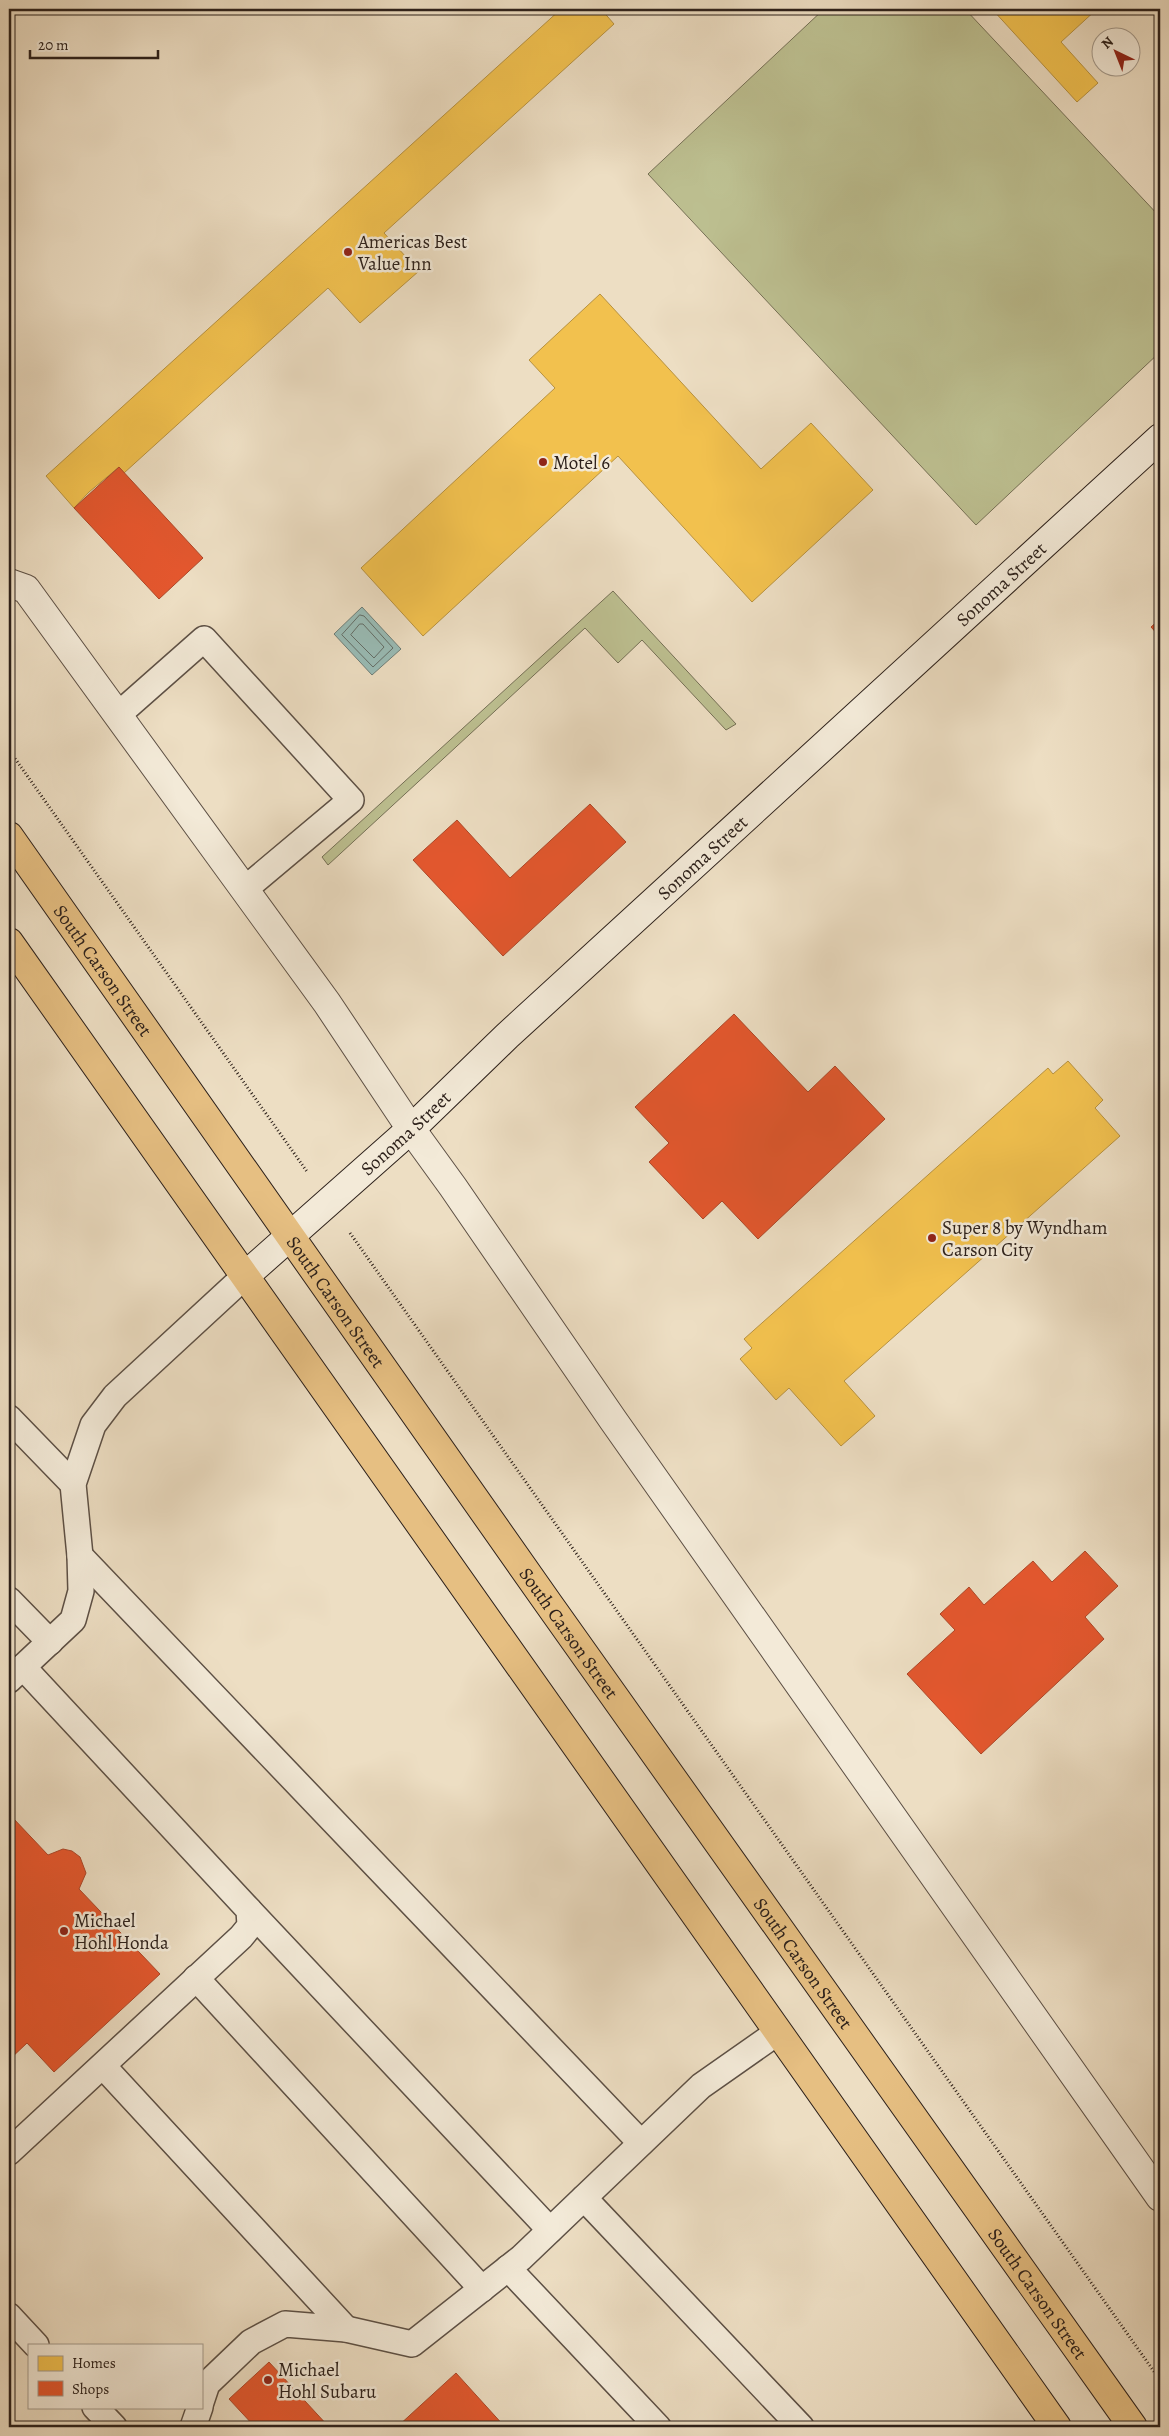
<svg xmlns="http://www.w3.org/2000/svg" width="1169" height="2436" viewBox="0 0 1169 2436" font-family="Alegreya,serif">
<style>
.green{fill:#bdc091;stroke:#757056}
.water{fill:#99bcb6;stroke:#6e7e78}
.homes{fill:#f2c14e;stroke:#b7913f}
.shops{fill:#e4572e;stroke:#ad4728}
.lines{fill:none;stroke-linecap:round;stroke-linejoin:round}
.shore{stroke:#636e68;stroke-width:1}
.lane-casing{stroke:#5d5045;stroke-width:28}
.street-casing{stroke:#5d5045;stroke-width:30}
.secondary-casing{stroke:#2d211b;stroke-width:30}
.primary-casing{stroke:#2d211b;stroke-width:30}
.path{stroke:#2d211b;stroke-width:3;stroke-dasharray:1 2.5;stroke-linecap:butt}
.lane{stroke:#f3ead8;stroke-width:25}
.street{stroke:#f3ead8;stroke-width:28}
.secondary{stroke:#f3ead8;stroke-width:28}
.primary{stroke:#e6bf82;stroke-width:28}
.poi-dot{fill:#8f2418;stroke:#f3ead8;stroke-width:2}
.labels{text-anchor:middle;stroke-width:5;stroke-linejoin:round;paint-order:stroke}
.poi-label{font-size:19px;fill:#2d211b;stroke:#f3ead8;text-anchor:start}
.street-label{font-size:19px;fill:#2d211b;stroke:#f3ead8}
</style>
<rect width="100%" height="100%" fill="#eddec3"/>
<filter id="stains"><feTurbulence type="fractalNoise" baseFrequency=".004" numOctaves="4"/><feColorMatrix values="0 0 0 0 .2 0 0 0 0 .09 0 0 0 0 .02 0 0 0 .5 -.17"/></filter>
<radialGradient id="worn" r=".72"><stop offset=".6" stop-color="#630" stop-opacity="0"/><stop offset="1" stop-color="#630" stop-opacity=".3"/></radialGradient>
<g class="green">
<polygon points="824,9 965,9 1160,217 1160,352 976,525 648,174"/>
<polygon points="613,591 736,724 726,730 642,640 618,663 585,628 328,865 322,857"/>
</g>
<polygon class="water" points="362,607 401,649 372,675 334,634"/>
<g class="homes">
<polygon points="561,9 601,9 614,24 384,233 419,271 360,323 328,288 124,473 119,467 89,492 74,508 46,476"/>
<polygon points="992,9 1097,9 1061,42 1098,83 1077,102"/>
<polygon points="600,294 761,469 811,423 873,490 752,602 618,456 423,636 361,568 555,388 529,360"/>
<polygon points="1068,1061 1103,1100 1095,1108 1120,1136 844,1381 875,1416 841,1446 789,1388 776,1400 740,1359 752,1348 744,1339 1048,1068 1053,1074"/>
</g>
<g class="shops">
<polygon points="119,467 203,558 159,599 74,508"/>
<polygon points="1160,619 1160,637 1151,627"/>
<polygon points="590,804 626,842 503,956 413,860 457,820 510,878"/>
<polygon points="734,1014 808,1092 835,1066 885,1119 758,1239 722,1201 703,1219 649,1162 669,1143 635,1107"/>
<polygon points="1085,1551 1118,1586 1085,1617 1104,1639 981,1754 907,1674 955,1630 940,1614 969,1587 984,1605 1033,1561 1052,1582"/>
<polygon points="13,1818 48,1855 63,1849 72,1851 80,1857 86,1873 79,1889 160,1974 54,2072 27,2043 9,2060 9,1822"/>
<polygon points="269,2362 329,2427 255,2427 229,2399"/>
<polygon points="456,2373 505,2427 397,2427"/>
</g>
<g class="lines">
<g class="shore">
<polygon points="360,615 364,616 393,648 373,667 342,635"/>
<polygon points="360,624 363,624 384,647 374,658 351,635"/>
</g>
<defs>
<g id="lane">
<polyline points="119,714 204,639 351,800 245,889"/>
<polyline points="9,1418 73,1484"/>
<polyline points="80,1556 641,2143"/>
<polyline points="9,1600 50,1642"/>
<polyline points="9,1680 73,1620 81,1591 80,1556 73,1484 93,1425 115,1396 245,1276"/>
<polyline points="249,1910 550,2230"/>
<polyline points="196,1978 482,2289"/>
<polyline points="103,2066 346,2329"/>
<polyline points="9,2152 241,1937 250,1926 249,1910 23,1667"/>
<polyline points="584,2198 801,2427"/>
<polyline points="508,2268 658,2427"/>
<polyline points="9,2316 36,2345"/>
<polyline points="201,2402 207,2384 251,2342 285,2324 346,2329 412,2344 521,2258 701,2086 778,2032"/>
<polyline points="95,2407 114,2427"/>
<polyline points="193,2427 200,2407"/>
</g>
<polyline id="street" points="9,583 26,589 327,1003 411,1129 453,1187 613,1420 1160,2197"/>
<g id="secondary">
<path id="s1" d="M 245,1276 L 411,1129 L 507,1036 L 1160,438"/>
</g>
<g id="primary">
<path id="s2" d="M 9,836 L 548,1603 L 1133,2427"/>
<polyline points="9,942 1057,2427"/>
</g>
</defs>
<use href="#lane" class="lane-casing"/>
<use href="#street" class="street-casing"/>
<use href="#secondary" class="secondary-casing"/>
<use href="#primary" class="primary-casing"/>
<g class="path">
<polyline points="9,750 308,1173"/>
<polyline points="350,1233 1160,2380"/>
</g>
<use href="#lane" class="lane"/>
<use href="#street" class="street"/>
<use href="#secondary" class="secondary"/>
<use href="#primary" class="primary"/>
</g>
<g class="poi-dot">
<circle cx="348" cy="252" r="5"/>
<circle cx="543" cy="462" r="5"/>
<circle cx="932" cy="1238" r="5"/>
<circle cx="64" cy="1931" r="5"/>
<circle cx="268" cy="2380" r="5"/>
</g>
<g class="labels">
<g class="poi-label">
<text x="358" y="248">Americas Best<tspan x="358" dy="22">Value Inn</tspan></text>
<text x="553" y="469">Motel 6</text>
<text x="942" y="1234">Super 8 by Wyndham<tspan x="942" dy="22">Carson City</tspan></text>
<text x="74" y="1927">Michael<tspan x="74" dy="22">Hohl Honda</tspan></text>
<text x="278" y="2376">Michael<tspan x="278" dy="22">Hohl Subaru</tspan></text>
</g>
<g class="street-label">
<text dy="7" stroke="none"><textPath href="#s1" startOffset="1025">Sonoma Street</textPath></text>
<text dy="7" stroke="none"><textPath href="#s1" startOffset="620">Sonoma Street</textPath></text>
<text dy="7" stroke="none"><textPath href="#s2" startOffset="164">South Carson Street</textPath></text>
<text dy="7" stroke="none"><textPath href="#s1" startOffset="215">Sonoma Street</textPath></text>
<text dy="7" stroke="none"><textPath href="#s2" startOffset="569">South Carson Street</textPath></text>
<text dy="7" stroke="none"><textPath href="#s2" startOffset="974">South Carson Street</textPath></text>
<text dy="7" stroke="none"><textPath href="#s2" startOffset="1379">South Carson Street</textPath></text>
<text dy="7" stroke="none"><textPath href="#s2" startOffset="1784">South Carson Street</textPath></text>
</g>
</g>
<rect width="1169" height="2436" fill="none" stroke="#eddec3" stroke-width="30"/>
<rect x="10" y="10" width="1149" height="2416" fill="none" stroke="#2d211b" stroke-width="2.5"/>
<rect x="15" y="15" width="1139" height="2406" fill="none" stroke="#2d211b"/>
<rect x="28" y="2344" width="175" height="65" fill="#f3ead8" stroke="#a49a8c"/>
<rect x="38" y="2356" width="25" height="15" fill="#f2c14e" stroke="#a49a8c"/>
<text x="72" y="2368" font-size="15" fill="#2d211b">Homes</text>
<rect x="38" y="2381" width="25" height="15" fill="#e4572e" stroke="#a49a8c"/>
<text x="72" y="2394" font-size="15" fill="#2d211b">Shops</text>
<g transform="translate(1116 52) rotate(317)"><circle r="24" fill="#f3ead8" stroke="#a49a8c"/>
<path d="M0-4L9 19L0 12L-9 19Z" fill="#8f2418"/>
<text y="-8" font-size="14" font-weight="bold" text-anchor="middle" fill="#2d211b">N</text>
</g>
<path d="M30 50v8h128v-8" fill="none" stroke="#2d211b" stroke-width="2.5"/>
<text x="38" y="50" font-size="15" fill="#2d211b" stroke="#f3ead8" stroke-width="4" paint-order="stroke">20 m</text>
<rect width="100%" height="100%" filter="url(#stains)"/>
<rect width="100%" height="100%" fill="url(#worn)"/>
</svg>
